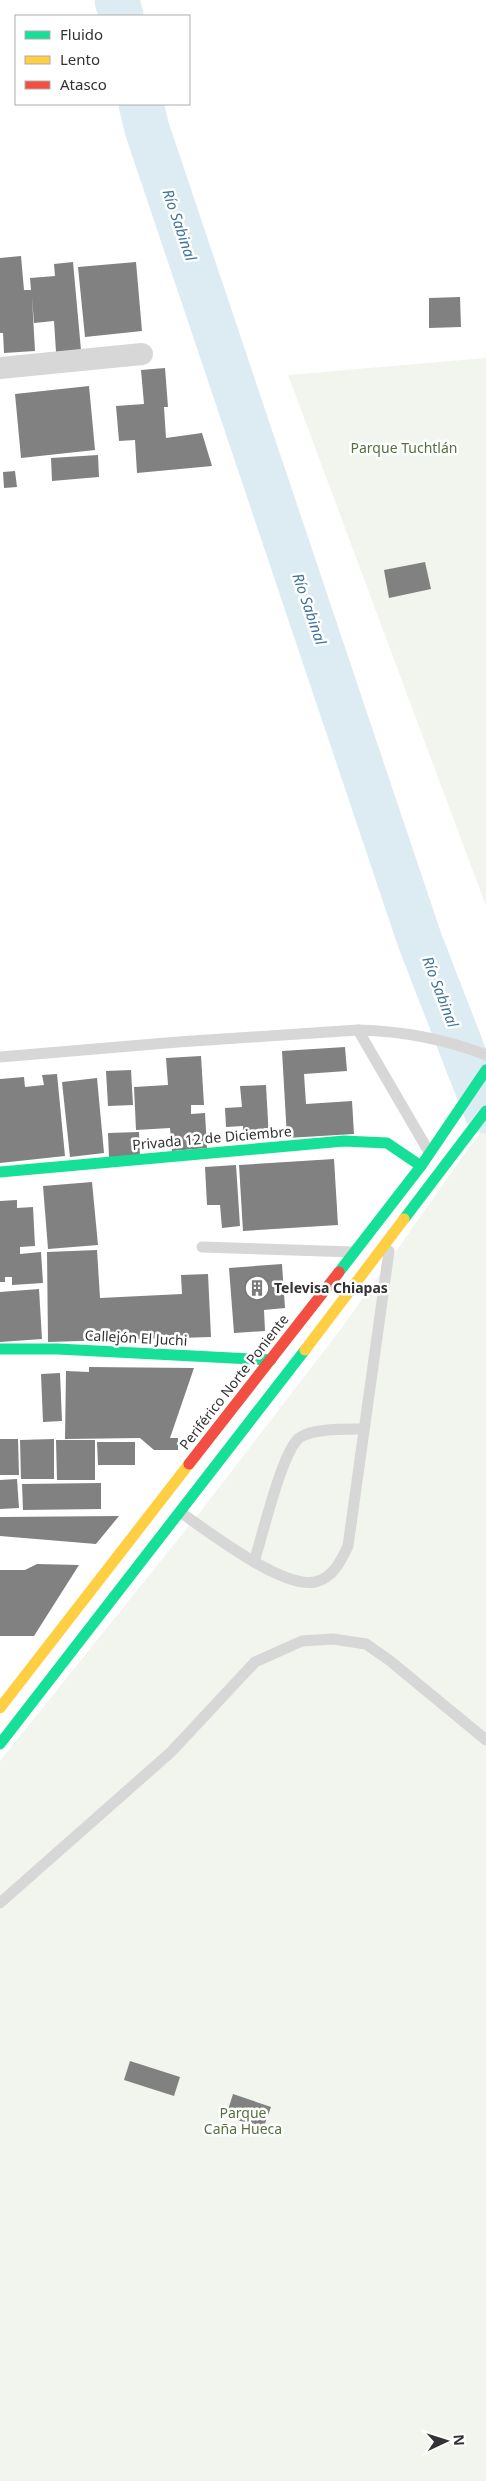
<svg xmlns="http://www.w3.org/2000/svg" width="486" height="2481" viewBox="0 0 486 2481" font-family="'Noto Sans',sans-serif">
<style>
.green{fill:#f1f5ed}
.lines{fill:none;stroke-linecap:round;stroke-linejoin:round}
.river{stroke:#ddebf3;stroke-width:45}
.building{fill:#818181}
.lane{stroke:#d7d7d7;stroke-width:11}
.street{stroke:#d7d7d7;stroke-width:22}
.fast{stroke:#16e098;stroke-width:11}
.slow{stroke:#ffcf43;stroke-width:11}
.jam{stroke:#f24e42;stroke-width:11}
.labels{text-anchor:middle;stroke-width:5;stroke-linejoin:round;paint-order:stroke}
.park-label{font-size:14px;fill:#56703f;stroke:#fff}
.street-label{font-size:14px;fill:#333;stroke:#fff}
.poi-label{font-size:14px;font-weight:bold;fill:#333;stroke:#fff;text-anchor:start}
.water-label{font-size:15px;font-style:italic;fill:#3f7597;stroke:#fff}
</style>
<rect width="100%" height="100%" fill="#fff"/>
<g class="green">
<polygon points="486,358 486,906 288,375"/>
<polygon points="486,1127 486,2481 0,2481 0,1761 204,1507 341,1329 478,1135"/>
</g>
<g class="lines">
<g class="river">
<polyline points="117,0 121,16"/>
<polyline points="141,104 147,129 420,941 486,1111"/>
</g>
</g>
<g class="building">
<polygon points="21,256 24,290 31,290 30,278 55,276 54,264 73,262 81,350 56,352 54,321 34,323 32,297 35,351 4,353 3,333 0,333 0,258"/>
<polygon points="136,262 142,331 85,337 78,267"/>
<polygon points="460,297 461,327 429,328 429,298"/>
<polygon points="165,368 168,407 164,407 166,438 202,433 212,466 137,473 135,440 119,441 116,406 144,404 141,370"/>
<polygon points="89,386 95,450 21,458 15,394"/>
<polygon points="98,455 99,477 52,481 51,458"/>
<polygon points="15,471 17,487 4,488 3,472"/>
<polygon points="425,562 431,589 389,598 384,570"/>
<polygon points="345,1047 347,1071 304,1074 306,1104 352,1101 354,1134 287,1138 282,1051"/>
<polygon points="201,1056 204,1105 191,1105 191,1114 205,1113 207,1148 172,1151 170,1128 136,1130 134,1087 168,1085 166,1058"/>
<polygon points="131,1070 133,1105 108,1106 106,1071"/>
<polygon points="57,1074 65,1156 0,1163 0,1079 24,1077 25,1087 44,1085 42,1075"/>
<polygon points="97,1078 104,1153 70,1157 62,1082"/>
<polygon points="266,1085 269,1139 244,1140 243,1126 226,1127 225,1108 242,1107 240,1086"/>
<polygon points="139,1132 140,1157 109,1158 108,1133"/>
<polygon points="334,1159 338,1225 243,1231 239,1165"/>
<polygon points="236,1165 240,1226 222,1228 220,1205 207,1205 205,1167"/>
<polygon points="92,1182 98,1245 48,1249 43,1186"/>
<polygon points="17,1200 17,1208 33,1207 35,1246 20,1247 20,1254 41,1252 43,1283 12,1285 12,1277 5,1277 5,1282 0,1282 0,1201"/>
<polygon points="97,1250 100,1298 182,1294 181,1275 208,1274 211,1337 48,1342 47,1252"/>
<polygon points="282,1264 285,1308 264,1310 265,1331 234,1333 229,1268"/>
<polygon points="39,1289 42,1339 0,1342 0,1292"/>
<polygon points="89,1367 194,1368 170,1438 178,1438 178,1450 154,1450 140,1438 65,1439 66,1371 89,1372"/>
<polygon points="60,1373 62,1421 43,1422 41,1374"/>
<polygon points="0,1439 18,1439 19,1475 0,1475"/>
<polygon points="54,1439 54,1479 21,1479 20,1440"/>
<polygon points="56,1440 95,1440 95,1480 57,1480"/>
<polygon points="97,1442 135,1442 135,1465 98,1465"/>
<polygon points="17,1479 19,1508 0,1509 0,1480"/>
<polygon points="101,1483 101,1509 23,1510 22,1484"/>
<polygon points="119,1516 96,1544 0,1536 0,1517"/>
<polygon points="37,1564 79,1565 34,1636 0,1636 0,1570 25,1570"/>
<polygon points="130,2061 180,2077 174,2096 124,2080"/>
<polygon points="233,2094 271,2107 263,2129 226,2116"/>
</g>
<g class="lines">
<g class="lane">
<path d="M 358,1030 C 401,1031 445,1039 486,1055"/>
<polyline points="0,1057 178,1042 358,1030 429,1152"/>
<polyline points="202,1247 353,1252"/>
<path d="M 180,1512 C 208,1531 282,1589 315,1582 C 333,1578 341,1561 348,1546 L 389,1251"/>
<path d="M 254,1562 C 262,1537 282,1452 299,1438 C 312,1428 348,1429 364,1429"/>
<polyline points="0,1903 171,1752 255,1662 302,1641 333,1639 366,1644 389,1660 486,1740"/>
</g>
<polyline class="street" points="0,368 142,354"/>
<g class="fast">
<polyline points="0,1172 344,1141 387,1143 421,1166"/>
<polyline points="404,1219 486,1111"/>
<polyline points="339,1272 421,1166 486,1070"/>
<polyline points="0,1349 58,1349 271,1360"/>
<polyline points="0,1744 305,1350"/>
</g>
<g class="slow">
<polyline points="305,1350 404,1219"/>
<polyline points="0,1708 189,1464"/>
</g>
<polyline class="jam" points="189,1464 339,1272"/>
</g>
<defs>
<symbol id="building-ring" viewBox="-11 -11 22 22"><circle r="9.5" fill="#fff" stroke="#7a7a7a" stroke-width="1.5"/><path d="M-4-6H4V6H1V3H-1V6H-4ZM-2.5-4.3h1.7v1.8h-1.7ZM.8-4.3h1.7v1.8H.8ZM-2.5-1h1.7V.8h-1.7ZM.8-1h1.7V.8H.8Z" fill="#7a7a7a"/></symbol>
</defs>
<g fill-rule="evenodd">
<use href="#building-ring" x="243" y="1274" width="28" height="28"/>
</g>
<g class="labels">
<g class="park-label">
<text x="404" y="453">Parque Tuchtlán</text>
<text x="243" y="2118">Parque<tspan x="243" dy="16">Caña Hueca</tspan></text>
</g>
<g class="street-label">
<text transform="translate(212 1138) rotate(-5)" y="5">Privada 12 de Diciembre</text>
<text transform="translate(136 1338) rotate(3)" y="5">Callejón El Juchi</text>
<text transform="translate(234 1382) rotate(-52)" y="5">Periférico Norte Poniente</text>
</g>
<g class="poi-label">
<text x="274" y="1293">Televisa Chiapas</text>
</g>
<g class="water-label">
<text transform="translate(179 225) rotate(71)" y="5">Río Sabinal</text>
<text transform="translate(309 609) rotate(71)" y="5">Río Sabinal</text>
<text transform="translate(440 992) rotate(69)" y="5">Río Sabinal</text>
</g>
</g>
<rect x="15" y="15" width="175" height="90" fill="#ffffff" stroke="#adadad"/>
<rect x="25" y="31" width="25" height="8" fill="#16e098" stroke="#adadad"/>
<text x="60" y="40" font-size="15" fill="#333333">Fluido</text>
<rect x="25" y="56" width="25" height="8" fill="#ffcf43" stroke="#adadad"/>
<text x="60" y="65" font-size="15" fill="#333333">Lento</text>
<rect x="25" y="81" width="25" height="8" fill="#f24e42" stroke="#adadad"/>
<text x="60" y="90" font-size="15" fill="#333333">Atasco</text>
<g transform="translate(446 2441) rotate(86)" stroke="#ffffff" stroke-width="4" paint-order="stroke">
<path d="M0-4L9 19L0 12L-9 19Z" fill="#333333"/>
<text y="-8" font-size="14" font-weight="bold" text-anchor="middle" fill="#333333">N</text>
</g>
</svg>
